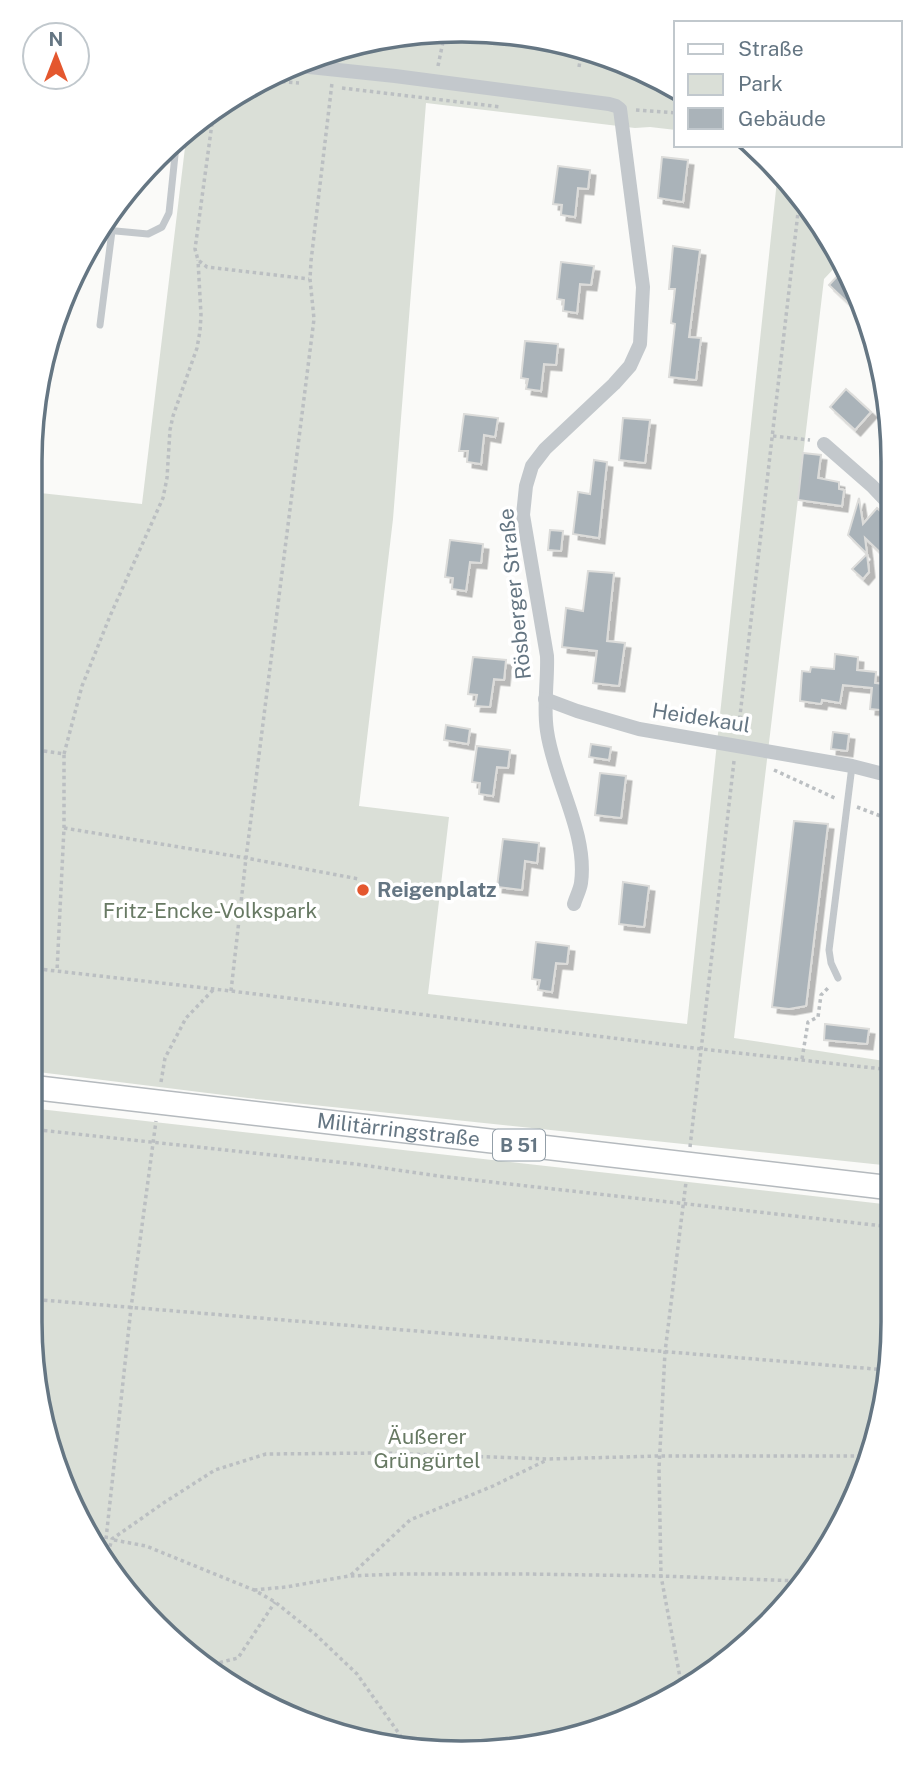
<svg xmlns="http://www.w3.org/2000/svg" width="923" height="1783" viewBox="0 0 923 1783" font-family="'Public Sans',sans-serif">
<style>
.green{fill:#dadfd7}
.building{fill:#aab3b9;stroke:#dcdcda;stroke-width:2;filter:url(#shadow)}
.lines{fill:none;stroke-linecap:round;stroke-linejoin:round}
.primary-casing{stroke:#b5babe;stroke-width:26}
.path{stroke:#bbbfc2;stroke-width:3.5;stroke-dasharray:3.5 3.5;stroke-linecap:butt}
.lane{stroke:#c3c8cc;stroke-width:7}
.street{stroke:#c3c8cc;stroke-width:14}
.primary{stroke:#fff;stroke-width:23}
.poi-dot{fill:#e4572e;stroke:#fff;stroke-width:2.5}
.labels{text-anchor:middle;stroke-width:7;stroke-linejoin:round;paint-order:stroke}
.shield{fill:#fff;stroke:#939fa8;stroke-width:2}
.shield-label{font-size:19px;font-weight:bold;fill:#657683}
.street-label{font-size:21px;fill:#657683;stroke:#fff}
.poi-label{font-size:21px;font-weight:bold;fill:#657683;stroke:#fff;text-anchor:start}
.park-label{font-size:21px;fill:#687a64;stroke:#fff}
.rim{fill:none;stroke:#657683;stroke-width:3.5}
</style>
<defs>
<filter id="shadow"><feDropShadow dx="5.5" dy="5.5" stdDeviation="0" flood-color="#0004"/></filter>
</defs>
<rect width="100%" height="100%" fill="#fafaf8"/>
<g class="green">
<polygon points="490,31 653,74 676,90 676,130 650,127 635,128 426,103 393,519 359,806 449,817 428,994 687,1024 778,171 804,199 840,262 824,279 734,1038 891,1062 892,1166 248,1098 30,1071 31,492 142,504 187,131 323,53"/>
<polygon points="30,1108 892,1205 892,1349 849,1513 767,1627 652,1709 517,1750 350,1739 222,1681 119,1585 53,1461 30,1321"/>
</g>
<g class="building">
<polygon points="662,157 688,160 683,202 658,198"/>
<polygon points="558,166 590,170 588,189 578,188 575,217 561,215 562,205 553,204"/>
<polygon points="673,246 700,250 689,337 701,338 696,380 669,377 675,324 671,323 675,289 669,289"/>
<polygon points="561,262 594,266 591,285 580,284 577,313 563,311 564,300 557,299"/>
<polygon points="844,269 860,296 867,321 829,285"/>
<polygon points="525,341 558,344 556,365 544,364 541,391 526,389 528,379 521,378"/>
<polygon points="846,389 871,412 855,430 830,407"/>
<polygon points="464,414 498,418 495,437 484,435 481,464 467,462 468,451 459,451"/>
<polygon points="623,418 650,420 645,463 619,460"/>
<polygon points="803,453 821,455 818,478 839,482 839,489 844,490 842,506 798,500"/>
<polygon points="594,460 607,462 599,538 573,534 578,492 590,494"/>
<polygon points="859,498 863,524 877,508 890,520 890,562 865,538 867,554 848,535"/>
<polygon points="550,530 563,531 561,551 548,550"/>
<polygon points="450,540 483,544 481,563 470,562 466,591 452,589 453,578 445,577"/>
<polygon points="867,554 869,572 863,579 852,569"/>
<polygon points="588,571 614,573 607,641 625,643 619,686 593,683 597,651 562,647 566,608 583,611"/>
<polygon points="835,654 858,657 857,670 876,672 875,683 890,685 890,711 870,709 872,688 843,685 840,703 822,700 821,704 800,701 802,671 810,672 811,667 834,669"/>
<polygon points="473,657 506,660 504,680 494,679 490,707 475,706 477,695 468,694"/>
<polygon points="446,725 470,729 468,744 444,740"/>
<polygon points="833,732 849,734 847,751 831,749"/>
<polygon points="591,744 611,747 609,760 589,757"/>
<polygon points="477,746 510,750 508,768 497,767 493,796 479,794 480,783 472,782"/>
<polygon points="600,773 626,776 621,818 595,815"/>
<polygon points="794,821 828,824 806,1006 789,1009 772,1007"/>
<polygon points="503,839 539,843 537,863 525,861 522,890 497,887"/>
<polygon points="623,882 649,886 644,927 619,924"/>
<polygon points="536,942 569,946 567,964 556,963 552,992 538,990 540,980 532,979"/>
<polygon points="825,1024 869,1029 867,1044 824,1040"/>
</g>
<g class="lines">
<defs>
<g id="primary">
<path id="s1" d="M 30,1087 L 892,1188"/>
</g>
</defs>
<use href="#primary" class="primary-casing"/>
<g class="path">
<polyline points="457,35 541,44"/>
<polyline points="438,66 444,37"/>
<polyline points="579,67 581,55"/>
<polyline points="275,81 299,83"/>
<polyline points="342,88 501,107"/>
<polyline points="636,110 676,113"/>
<polyline points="213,116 195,249 198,260 207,267 309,279"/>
<polyline points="773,436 810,440"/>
<polyline points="738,733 800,195"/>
<polyline points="30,749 64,754 64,828 57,971"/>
<polyline points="64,754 82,686 110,616 163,498 167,478 170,430 173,416 197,348 200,331 201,315 198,260"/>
<polyline points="774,770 837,799"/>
<polyline points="857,807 891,820"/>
<polyline points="64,828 246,858 359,879"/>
<polyline points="30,968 231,991 702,1049 892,1070"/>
<polyline points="231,991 246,858 314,319 310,279 311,261 332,83"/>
<polyline points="802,1059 808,1022 818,1017 821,995 829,987"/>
<polyline points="161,1082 165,1058 186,1018 214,989"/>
<polyline points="30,1129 355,1164 438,1176 892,1227"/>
<polyline points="690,1147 734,761"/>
<polyline points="30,1299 887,1370"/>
<polyline points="94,1538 106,1539"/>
<polyline points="106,1539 131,1308 156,1121"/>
<polyline points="114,1540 146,1546 254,1590 275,1602 315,1634 357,1674 400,1735 403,1742"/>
<polyline points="106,1560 112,1539 165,1502 215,1470 266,1454 382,1453 548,1459 659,1456 864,1456"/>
<polyline points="351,1575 410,1520 493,1486 547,1460"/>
<polyline points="254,1590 286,1587 349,1576 399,1574 526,1574 661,1576 799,1581"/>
<polyline points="206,1666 238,1658 275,1602"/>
<polyline points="682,1688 661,1576 659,1469 665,1352 686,1182"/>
</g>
<g class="lane">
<polyline points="105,230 148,234 162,227 169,213 177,136"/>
<polyline points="100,325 112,231"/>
<polyline points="880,495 890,485"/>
<polyline points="838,978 831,963 829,950 852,766"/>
</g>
<g class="street">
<path d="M 300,66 L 395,76 L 609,104 L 616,106 L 620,109 L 643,287 L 640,344 L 630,366 L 614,384 L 545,449 L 532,466 L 526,486 L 523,515 L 547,656 C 548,681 543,706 547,731 C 554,781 588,833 581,883 C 580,890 576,897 574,904"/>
<polyline points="824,444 872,486 890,505"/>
<polyline points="545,699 577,711 639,729 852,766 891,776"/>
</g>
<use href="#primary" class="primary"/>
</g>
<circle class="poi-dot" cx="363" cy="890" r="7"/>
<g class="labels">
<rect class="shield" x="493" y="1129.5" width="52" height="31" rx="5"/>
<g class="shield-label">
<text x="519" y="1152">B 51</text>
</g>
<g class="street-label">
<text transform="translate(515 594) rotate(-96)" y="7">Rösberger Straße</text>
<text transform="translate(701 718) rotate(9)" y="7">Heidekaul</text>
<text dy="7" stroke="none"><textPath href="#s1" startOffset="371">Militärringstraße</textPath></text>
</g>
<g class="poi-label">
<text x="377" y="897">Reigenplatz</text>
</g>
<g class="park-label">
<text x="210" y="918">Fritz-Encke-Volkspark</text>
<text x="427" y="1444">Äußerer<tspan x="427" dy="24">Grüngürtel</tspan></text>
</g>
</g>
<path d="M0 0H923V1783H0ZM461 42H462A419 419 0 0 1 881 461V1322A419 419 0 0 1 462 1741H461A419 419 0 0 1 42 1322V461A419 419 0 0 1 461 42Z" fill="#fff" fill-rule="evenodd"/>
<path class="rim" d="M461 42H462A419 419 0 0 1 881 461V1322A419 419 0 0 1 462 1741H461A419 419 0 0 1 42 1322V461A419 419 0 0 1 461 42Z"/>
<rect x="674" y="21" width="228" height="126" fill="#ffffff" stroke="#c1c8cd" stroke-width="2"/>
<rect x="688" y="44" width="35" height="10" fill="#ffffff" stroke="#c1c8cd" stroke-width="2"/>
<text x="738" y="56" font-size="21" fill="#657683">Straße</text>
<rect x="688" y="74" width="35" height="21" fill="#dadfd7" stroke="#c1c8cd" stroke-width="2"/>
<text x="738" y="91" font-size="21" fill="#657683">Park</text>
<rect x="688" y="108" width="35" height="21" fill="#aab3b9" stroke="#c1c8cd" stroke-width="2"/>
<text x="738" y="126" font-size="21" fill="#657683">Gebäude</text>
<g transform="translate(56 56)"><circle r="33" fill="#ffffff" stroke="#c1c8cd" stroke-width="2"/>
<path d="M0-5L12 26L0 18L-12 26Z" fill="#e4572e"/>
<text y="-10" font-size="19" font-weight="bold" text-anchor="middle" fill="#657683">N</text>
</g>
</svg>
